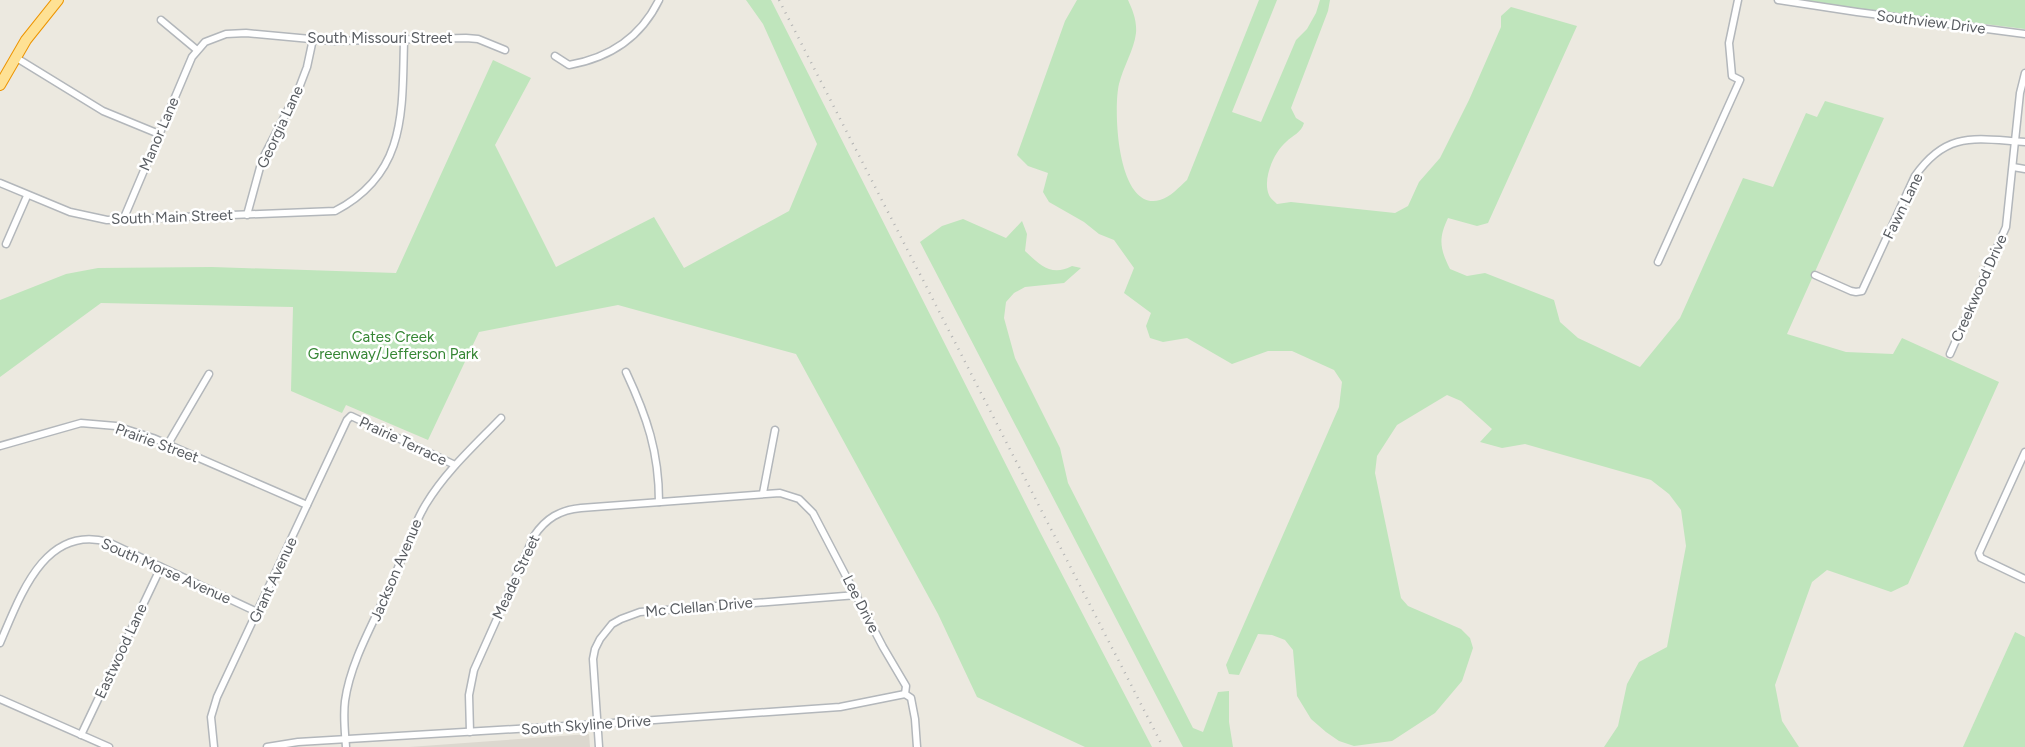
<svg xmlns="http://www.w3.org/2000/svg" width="2025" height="747" viewBox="0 0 2025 747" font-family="Figtree,sans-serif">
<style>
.education{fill:#dcd8cf}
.green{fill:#bfe5bc}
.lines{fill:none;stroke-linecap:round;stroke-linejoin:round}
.minor-casing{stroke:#b3b7bb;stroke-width:9}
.trunk-casing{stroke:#ed9400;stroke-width:12}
.minor{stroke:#fff;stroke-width:6}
.trunk{stroke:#fee194;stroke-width:10}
.rail{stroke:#b2b3b3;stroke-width:2.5;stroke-dasharray:1 6;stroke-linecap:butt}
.labels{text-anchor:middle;stroke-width:5;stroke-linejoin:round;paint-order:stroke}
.street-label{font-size:15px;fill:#595d62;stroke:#fff}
.park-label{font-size:15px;fill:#358634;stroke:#fff}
</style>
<rect width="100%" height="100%" fill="#ece9e0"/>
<polygon class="education" points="589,734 590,747 409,747"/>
<g class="green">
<polygon points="746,0 771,0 1040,532 1152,747 1085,747 977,697 938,614 796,354 618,305 479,332 428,440 346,405 342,413 291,391 293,307 101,303 0,377 0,300 66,274 98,268 212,267 396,273 493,60 531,78 495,145 556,267 654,217 684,268 789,211 817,144 763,24"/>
<path d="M 1077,0 L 1128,0 C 1133,11 1137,21 1136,33 C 1134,50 1123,67 1119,84 C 1113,109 1117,212 1160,200 C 1171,197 1179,187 1187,180 L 1259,0 L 1277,0 L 1232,112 L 1261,122 L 1296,40 L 1307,29 L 1316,13 L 1320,0 L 1330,0 L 1328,11 L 1291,108 L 1296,118 L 1304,123 C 1301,133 1293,135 1286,142 C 1274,152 1262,179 1269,195 C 1270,198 1274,201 1277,204 L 1291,202 L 1395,213 L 1408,206 L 1419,182 L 1440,158 L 1469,100 L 1501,27 L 1501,16 L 1511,7 L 1577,26 L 1488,223 L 1477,226 L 1448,218 C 1438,239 1440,249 1450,269 L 1467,276 L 1485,273 L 1554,300 L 1560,322 L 1578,338 L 1640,367 L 1680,318 L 1743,178 L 1773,187 L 1806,113 L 1817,117 L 1825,101 L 1884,118 L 1787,334 L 1846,352 L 1893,354 L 1902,338 L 1999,382 L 1908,584 L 1891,592 L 1827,570 L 1812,582 L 1775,685 L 1782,721 L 1799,747 L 1604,747 L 1618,726 L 1627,684 L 1639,662 L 1667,647 L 1686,546 L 1681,510 L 1669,494 L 1651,480 L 1525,444 L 1502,448 L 1480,442 L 1492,429 L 1461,401 L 1447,395 L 1397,425 L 1377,456 L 1375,473 L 1401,598 L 1408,606 L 1461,629 L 1470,638 L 1473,648 L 1462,681 L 1435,713 L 1392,741 L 1354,746 L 1339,741 L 1326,732 L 1311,719 L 1297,696 L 1293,650 L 1285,640 L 1272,635 L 1258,634 L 1239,675 L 1229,674 L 1226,665 L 1339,407 L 1342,382 L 1334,370 L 1292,351 L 1268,351 L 1232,364 L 1187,338 L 1163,342 L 1150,338 L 1146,326 L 1151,313 L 1124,293 L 1134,268 L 1114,240 L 1099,234 L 1084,222 L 1049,202 L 1043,192 L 1048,173 L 1028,166 L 1017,155 L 1065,21 Z"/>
<polygon points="1802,0 2025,0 2025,29 1816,3"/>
<path d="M 963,219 L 1006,238 L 1022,221 L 1027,234 L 1025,251 C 1040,265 1051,277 1072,266 L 1081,268 L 1064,283 L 1025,287 L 1014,293 L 1006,302 L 1004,318 L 1015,358 L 1060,448 L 1068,483 L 1193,728 L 1203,732 L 1218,692 L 1229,691 L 1229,722 L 1233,747 L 1183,747 L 920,242 L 942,226 Z"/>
<polygon points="2015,632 2025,637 2025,747 1963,747"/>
</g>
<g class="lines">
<defs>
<g id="minor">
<polyline points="1778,0 1857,12 2025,34"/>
<polyline points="161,20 197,50"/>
<path d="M 555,56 L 569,65 C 609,58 641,37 659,0"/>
<polyline points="15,57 103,111 159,134"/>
<polyline points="2013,167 2025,169"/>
<path d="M 0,183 L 70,212 L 107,220 L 335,211 C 407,174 402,111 404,41"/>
<polyline points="247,215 262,160 299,88 307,67 313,39"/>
<polyline points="123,220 192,57 205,42 226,34 246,33 332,41 466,38 478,39 505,50"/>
<polyline points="6,244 27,196"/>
<polyline points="1658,262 1740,80 1732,76 1729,43 1738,0"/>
<path d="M 1815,275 L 1851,291 L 1856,292 L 1862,291 L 1915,176 C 1947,130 1976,139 2025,142"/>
<polyline points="1950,354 2006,227 2020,93 2025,73"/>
<path d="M 626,372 C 647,417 659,452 659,502"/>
<polyline points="168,444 209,374"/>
<polyline points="0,446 81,423 116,426 153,438 307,505"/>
<polyline points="2025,452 1979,553 1981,558 2025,579"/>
<polyline points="763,493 775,430"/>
<path d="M 0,643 C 20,597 44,524 108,542 L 257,612"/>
<polyline points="905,694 911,698 915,719 917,747"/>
<polyline points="0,699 109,747"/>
<path d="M 470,732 L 469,695 L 474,670 L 534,536 C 546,518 560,510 581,508 L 780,493 L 799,499 L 813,513 L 883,647 L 906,686 L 905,694"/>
<polyline points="81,735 161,567"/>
<polyline points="214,747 211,717 217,697 347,420 351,416 455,465"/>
<polyline points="267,747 298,742 598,724 840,707 905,694"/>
<path d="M 346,747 C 345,732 343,717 345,701 C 351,657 380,612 397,570 C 407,548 413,525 426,504 C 446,471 475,445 501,418"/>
<polyline points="599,747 593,659 595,649 600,639 612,624 621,619 640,612 857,595"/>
</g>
<polyline id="trunk" points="0,85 26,40 58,0"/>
</defs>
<use href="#minor" class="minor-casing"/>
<use href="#trunk" class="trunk-casing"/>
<use href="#minor" class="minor"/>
<use href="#trunk" class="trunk"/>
<polyline class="rail" points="779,0 1163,747"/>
</g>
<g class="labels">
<g class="street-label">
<text transform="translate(1931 22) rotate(7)" y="5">Southview Drive</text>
<text x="380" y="43">South Missouri Street</text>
<text transform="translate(280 127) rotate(-65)" y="5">Georgia Lane</text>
<text transform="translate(159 134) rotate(-67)" y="5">Manor Lane</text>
<text transform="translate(1903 206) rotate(-64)" y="5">Fawn Lane</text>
<text transform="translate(172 217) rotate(-2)" y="5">South Main Street</text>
<text transform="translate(1979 288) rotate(-66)" y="5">Creekwood Drive</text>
<text transform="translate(403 441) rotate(25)" y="5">Prairie Terrace</text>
<text transform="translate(157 443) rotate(20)" y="5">Prairie Street</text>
<text transform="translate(396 570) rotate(-67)" y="5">Jackson Avenue</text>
<text transform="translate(166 571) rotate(24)" y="5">South Morse Avenue</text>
<text transform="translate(516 577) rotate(-65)" y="5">Meade Street</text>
<text transform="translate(273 580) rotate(-65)" y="5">Grant Avenue</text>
<text transform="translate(861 604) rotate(63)" y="5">Lee Drive</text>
<text transform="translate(699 607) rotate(-5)" y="5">Mc Clellan Drive</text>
<text transform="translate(121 651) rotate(-65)" y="5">Eastwood Lane</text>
<text transform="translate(586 725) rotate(-4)" y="5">South Skyline Drive</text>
</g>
<g class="park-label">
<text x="393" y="342">Cates Creek<tspan x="393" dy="17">Greenway/Jefferson Park</tspan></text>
</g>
</g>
</svg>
